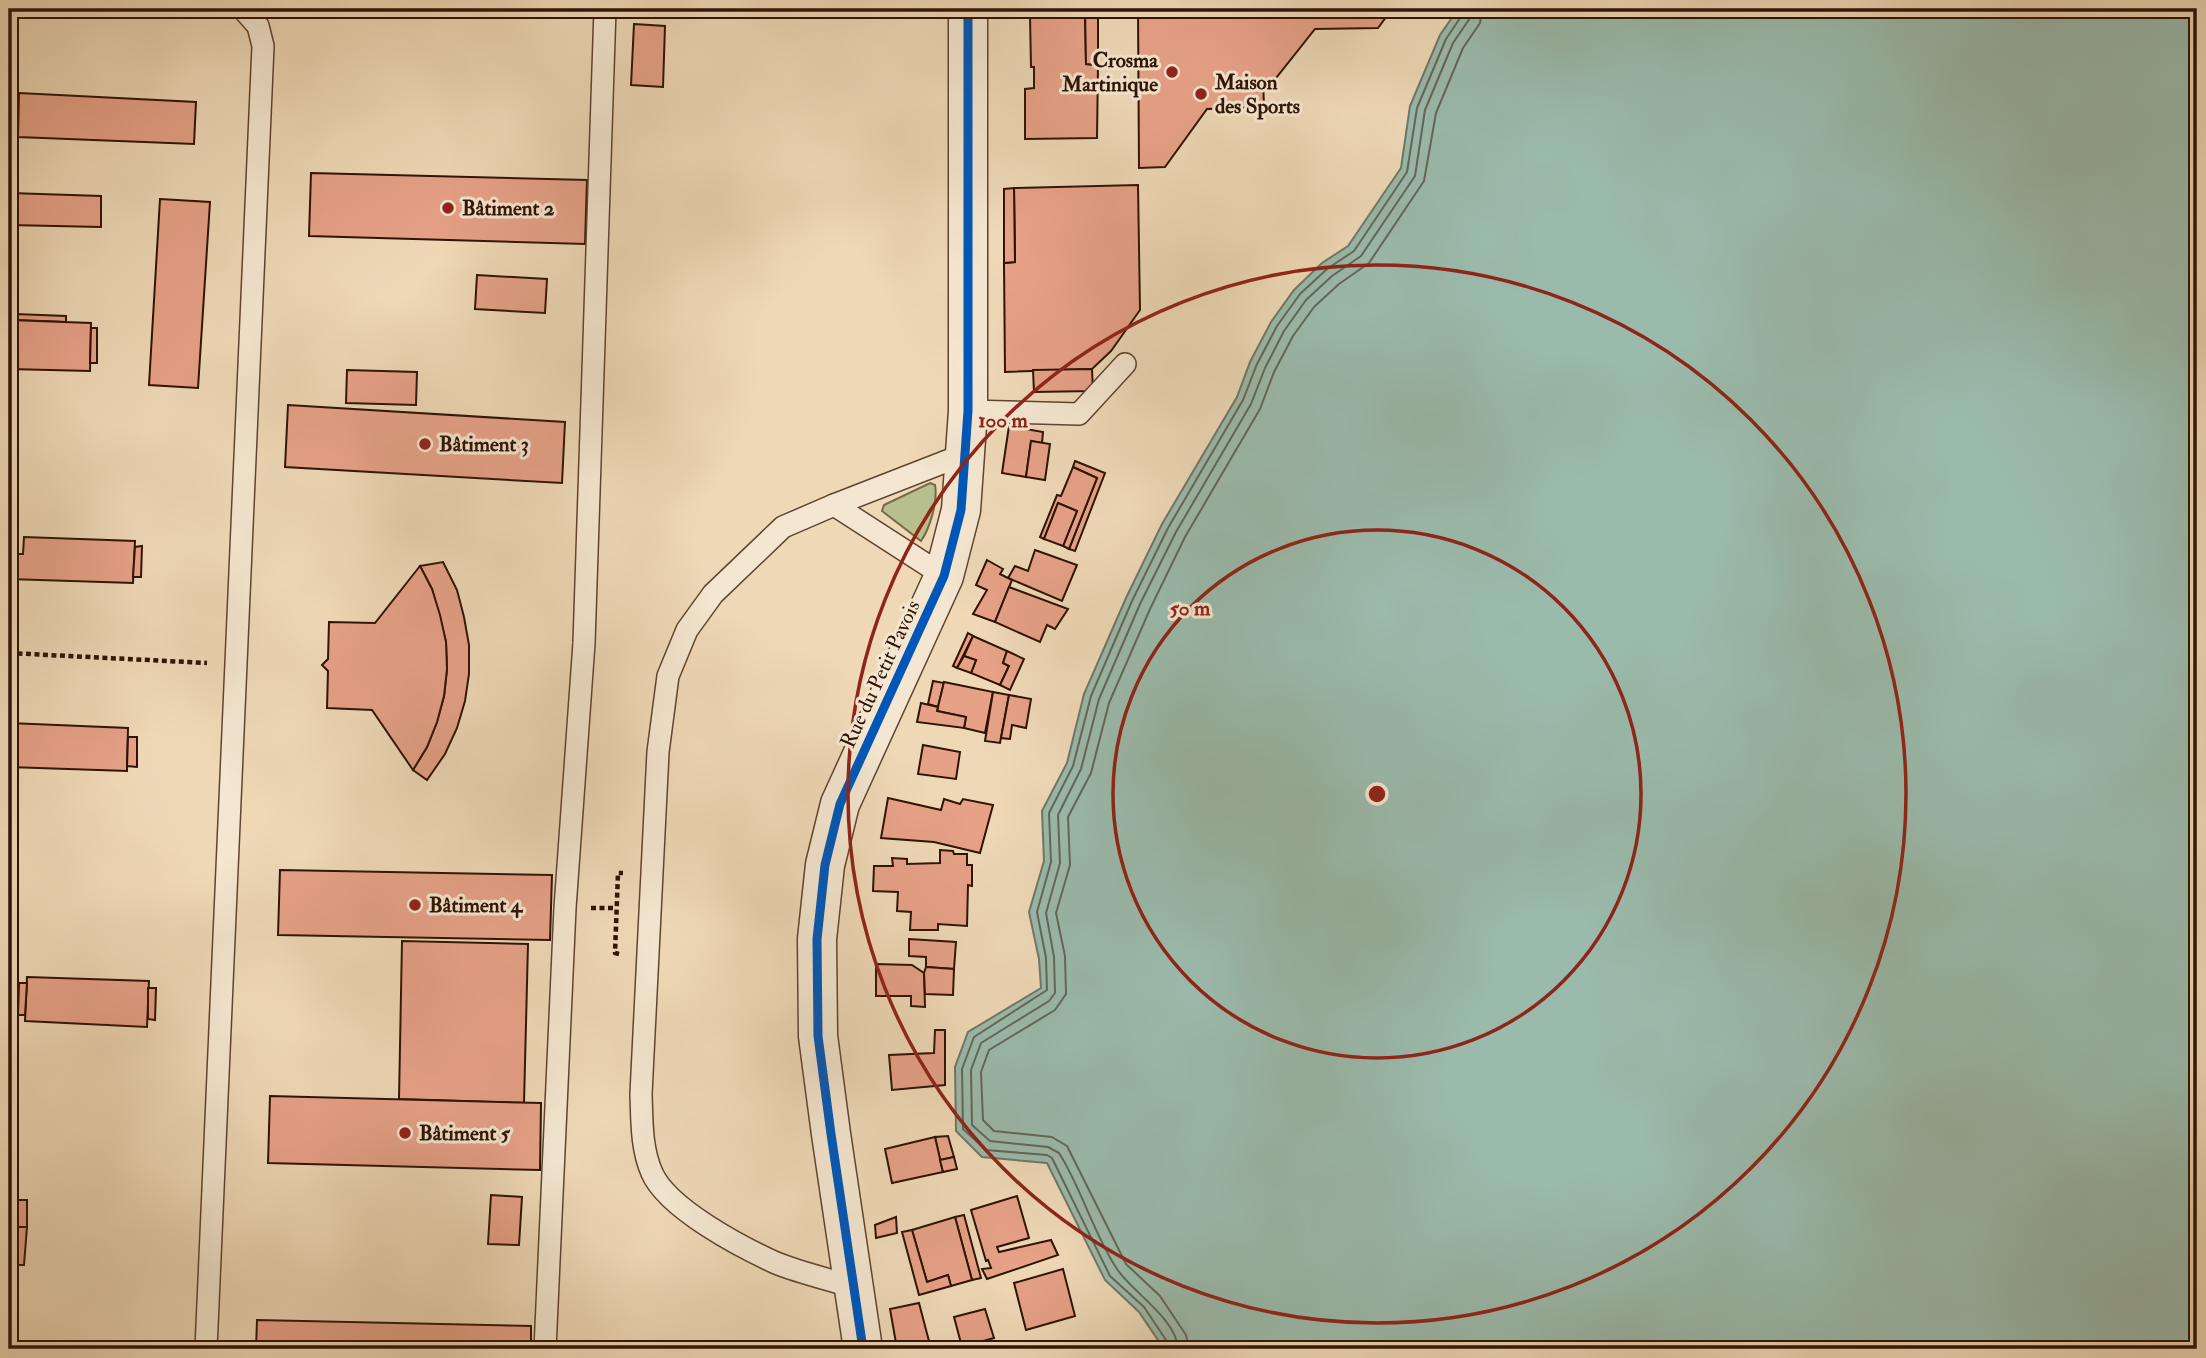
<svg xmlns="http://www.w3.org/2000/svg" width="2206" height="1358" viewBox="0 0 2206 1358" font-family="'IM FELL Double Pica',serif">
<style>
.green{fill:#b8bf8e;stroke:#746948;stroke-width:2}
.water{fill:#9abaab;stroke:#6f7768;stroke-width:2}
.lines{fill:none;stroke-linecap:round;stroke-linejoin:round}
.shore{stroke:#646657;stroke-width:2}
.building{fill:#e6a187;stroke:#2f1303;stroke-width:2}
.service-casing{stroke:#5f4430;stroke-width:24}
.minor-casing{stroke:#5f4430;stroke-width:41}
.path{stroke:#2f1303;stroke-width:4.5;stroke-dasharray:5 3.5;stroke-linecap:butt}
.service{stroke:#f4e6d0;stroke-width:21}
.minor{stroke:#f4e6d0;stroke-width:38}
.cycleway-casing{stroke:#f4e6d0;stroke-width:13}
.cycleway{stroke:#0057b8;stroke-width:9}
.ring{fill:none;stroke:#8f2418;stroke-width:3.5}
.poi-dot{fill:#8f2418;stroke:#f4e6d0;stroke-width:2.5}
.labels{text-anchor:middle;stroke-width:6;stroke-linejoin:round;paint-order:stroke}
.poi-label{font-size:21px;font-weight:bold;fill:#2f1303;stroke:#f4e6d0;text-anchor:start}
.street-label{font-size:21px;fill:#2f1303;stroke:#f4e6d0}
.centre{fill:#8f2418;stroke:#f4e6d0;stroke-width:3.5}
.ring-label{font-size:21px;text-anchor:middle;font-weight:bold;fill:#8f2418;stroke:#f4e6d0;stroke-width:6;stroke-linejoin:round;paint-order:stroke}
</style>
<rect width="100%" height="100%" fill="#eed8b6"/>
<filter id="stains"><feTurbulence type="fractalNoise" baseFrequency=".00286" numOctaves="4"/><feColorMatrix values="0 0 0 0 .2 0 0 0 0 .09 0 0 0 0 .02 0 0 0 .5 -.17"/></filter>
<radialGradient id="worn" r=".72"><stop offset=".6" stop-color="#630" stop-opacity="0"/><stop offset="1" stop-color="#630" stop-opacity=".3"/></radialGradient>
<path class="green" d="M 930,483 L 935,485 C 938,501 930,528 921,541 L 882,511 L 884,505 Z"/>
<polygon class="water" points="1458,9 2197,9 2197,1349 1164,1349 1139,1312 1105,1280 1047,1163 982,1157 956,1131 955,1067 968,1032 1041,988 1039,959 1029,912 1044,861 1042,811 1067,763 1084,694 1126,598 1162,524 1237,397 1250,362 1271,322 1294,290 1322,263 1348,246 1401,168 1410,106 1440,35"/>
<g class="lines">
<g class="shore">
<polyline points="1170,1349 1168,1343 1144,1307 1110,1276 1052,1158 1047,1155 986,1150 963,1129 962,1069 974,1037 1047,990 1046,958 1037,912 1051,862 1049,813 1073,766 1091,696 1132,601 1168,528 1243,400 1257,364 1277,326 1300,294 1327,269 1354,251 1407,172 1417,108 1446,39 1462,15 1463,9"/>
<path d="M 1178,1349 C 1177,1319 1131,1291 1117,1269 C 1093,1233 1082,1189 1059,1153 L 1048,1147 L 990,1141 L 972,1125 L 971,1070 L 981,1043 L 1049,1001 L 1055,993 L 1054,957 L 1046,913 L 1060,863 L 1058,815 L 1081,769 L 1099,699 L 1140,604 L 1176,532 L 1251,404 L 1265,368 L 1284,331 L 1306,300 L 1332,276 L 1361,256 L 1415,176 L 1425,110 L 1453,43 L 1470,18 L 1472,9"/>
<polyline points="1189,1349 1186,1335 1160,1296 1126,1264 1067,1146 1052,1137 994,1131 983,1120 981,1072 989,1050 1055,1010 1066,994 1065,956 1056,913 1070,865 1068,817 1091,773 1109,703 1150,609 1185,537 1260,409 1274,372 1293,336 1314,307 1339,284 1369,263 1424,181 1436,113 1463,48 1480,23 1482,9"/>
</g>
</g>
<g class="building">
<polygon points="370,9 585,9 585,18"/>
<polygon points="1038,9 1085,9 1086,64 1098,65 1097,138 1025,139 1025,89 1034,88 1034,67 1031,67 1030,16 1038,16"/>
<polygon points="1085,9 1098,9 1098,65 1086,64"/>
<polygon points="1138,9 1392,9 1378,28 1315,29 1276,78 1263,80 1264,107 1207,109 1165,167 1139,168"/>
<polygon points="634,24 665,26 663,87 631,85"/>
<polygon points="19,93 196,102 194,144 18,137"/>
<polygon points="311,173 587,180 585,244 309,236"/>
<polygon points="1138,185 1140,310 1111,351 1092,369 1005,372 1004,263 1015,262 1014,188"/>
<polygon points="1014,188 1015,262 1004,263 1004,189"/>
<polygon points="10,193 101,196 101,227 9,225"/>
<polygon points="160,199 210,202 198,388 149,385"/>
<polygon points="477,275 547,279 545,313 475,309"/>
<polygon points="15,314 66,316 66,322 15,320"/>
<polygon points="9,320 91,323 90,371 9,369"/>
<polygon points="91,328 97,328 97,363 90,363"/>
<polygon points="1092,369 1093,391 1034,392 1033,370"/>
<polygon points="347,370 417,372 416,405 346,403"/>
<polygon points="288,405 565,422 562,483 285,467"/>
<polygon points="1009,426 1043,432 1042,443 1031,441 1026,477 1002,473"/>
<polygon points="1031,441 1050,444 1045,480 1026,477"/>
<polygon points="1075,461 1105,473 1075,551 1069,549 1097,478 1073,467"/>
<polygon points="1073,467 1097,478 1069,549 1063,546 1077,511 1058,503 1044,539 1040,537 1057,495 1061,496"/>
<polygon points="1058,503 1077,511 1063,546 1044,539"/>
<polygon points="24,537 135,541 133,583 9,579 9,554 23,554"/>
<polygon points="142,546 141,577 133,577 135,547"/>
<polygon points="1035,550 1077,565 1062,601 1008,578 1015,566 1028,571"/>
<polygon points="987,560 1003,569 1000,574 1012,580 995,622 973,614 987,590 976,585"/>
<polygon points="443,562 457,590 464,617 469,645 469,674 465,701 457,728 445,754 427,780 413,770 427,747 437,722 444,696 447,669 446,642 432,589 420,566"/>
<polygon points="420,566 432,589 440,615 446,642 447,669 444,696 437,722 427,747 413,770 372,710 327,708 328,671 322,665 328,659 329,622 375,623"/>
<polygon points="1009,587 1068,609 1055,629 1047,625 1040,642 995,622"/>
<polygon points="968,633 973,636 957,668 953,666"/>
<polygon points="973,636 1007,651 1003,663 1009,666 1000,685 971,673 976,660 964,656"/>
<polygon points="1007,651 1024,659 1010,690 1000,685 1009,666 1003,663"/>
<polygon points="964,656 976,660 971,673 957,668"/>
<polygon points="933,681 944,683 938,707 928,704"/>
<polygon points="944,682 993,692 985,733 964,728 966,717 937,711"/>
<polygon points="993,692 1009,695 1000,743 985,741"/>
<polygon points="1009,695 1031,699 1026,728 1012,725 1010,739 1001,738"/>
<polygon points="921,703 938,707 937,711 966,717 964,728 917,722"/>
<polygon points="9,723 128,728 127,771 9,767"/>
<polygon points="128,737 137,737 137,767 127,766"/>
<polygon points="923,745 960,752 956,779 918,774"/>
<polygon points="888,798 941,810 944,799 960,804 963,799 993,805 980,853 934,842 881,838"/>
<polygon points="940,850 953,851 954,854 967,854 967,865 972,865 972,886 968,885 967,926 938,924 938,930 910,930 911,912 897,911 898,892 873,891 874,866 893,866 892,858 907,859 907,864 940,863"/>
<polygon points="280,870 552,875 550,940 278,935"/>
<polygon points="909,939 956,942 954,969 926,967 926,957 909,956"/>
<polygon points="402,941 528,944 524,1103 399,1099"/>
<polygon points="876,964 912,965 924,973 925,1007 911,1006 911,996 876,996"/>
<polygon points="926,967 954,969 953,995 925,994 924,973"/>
<polygon points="27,977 149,981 147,1027 25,1021"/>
<polygon points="19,983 27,983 25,1015 18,1015"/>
<polygon points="148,988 156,988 155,1020 148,1019"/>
<polygon points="935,1030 945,1030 945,1085 892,1090 889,1055 934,1053"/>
<polygon points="270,1096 541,1103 540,1170 268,1163"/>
<polygon points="948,1136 954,1157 940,1160 935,1137"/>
<polygon points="935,1137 943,1172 892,1183 885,1149"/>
<polygon points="954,1157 957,1169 943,1172 940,1160"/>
<polygon points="491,1195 522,1197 519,1245 488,1244"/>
<polygon points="1017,1196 1029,1238 997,1247 999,1252 1051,1240 1058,1255 987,1279 982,1269 991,1268 988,1260 986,1261 971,1210"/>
<rect x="9" y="1200" width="18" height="27"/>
<polygon points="964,1215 981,1278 972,1280 955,1217"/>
<polygon points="896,1217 897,1233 876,1238 875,1225"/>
<polygon points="955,1217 972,1280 951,1286 948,1275 927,1282 912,1230"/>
<polygon points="9,1227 27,1227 24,1265 9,1265"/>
<polygon points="912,1230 927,1282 948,1275 951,1286 919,1295 902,1232"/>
<polygon points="1063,1269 1075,1316 1026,1330 1014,1283"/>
<polygon points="919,1303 930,1345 897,1349 890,1309"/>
<polygon points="985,1309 994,1338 962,1347 954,1317"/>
<polygon points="257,1320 531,1326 531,1349 256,1349"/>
</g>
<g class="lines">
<defs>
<g id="service">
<polyline points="968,411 1079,414 1125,364"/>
<polyline points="834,505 944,576"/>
<path d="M 853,1287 C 828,1279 801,1273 776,1263 C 741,1247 668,1209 652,1173 C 641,1148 642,1120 641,1094 L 658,752 L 668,676 L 687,630 L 713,594 L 783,527 L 834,505 L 965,454"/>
<polyline points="206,1349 263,46 258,26 243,9"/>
<polyline points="545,1349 565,908 584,643 605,9"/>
</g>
<polyline id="minor" points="863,1349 831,1134 818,1036 817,939 825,865 840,804 944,576 961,510 968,411 968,9"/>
</defs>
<use href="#service" class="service-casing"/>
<use href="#minor" class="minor-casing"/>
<g class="path">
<polyline points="9,653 207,663"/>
<polyline points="591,908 616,908"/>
<polyline points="619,954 615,953 618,873 623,873"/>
</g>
<use href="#service" class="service"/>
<use href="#minor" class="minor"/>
<defs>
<polyline id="cycleway" points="863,1349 831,1134 818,1036 817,939 825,865 840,804 944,576 961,510 968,411 968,9"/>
</defs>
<use href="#cycleway" class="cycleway-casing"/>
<use href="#cycleway" class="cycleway"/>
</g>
<g class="ring">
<circle cx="1377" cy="794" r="264"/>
<circle cx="1377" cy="794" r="529"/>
</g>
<g class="poi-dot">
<circle cx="1172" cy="72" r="7"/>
<circle cx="1201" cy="94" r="7"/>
<circle cx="448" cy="208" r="7"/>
<circle cx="425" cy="444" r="7"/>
<circle cx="415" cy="905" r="7"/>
<circle cx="405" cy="1133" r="7"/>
</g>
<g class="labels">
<g class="poi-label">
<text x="1158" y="67" text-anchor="end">Crosma<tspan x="1158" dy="24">Martinique</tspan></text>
<text x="1215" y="89">Maison<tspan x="1215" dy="24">des Sports</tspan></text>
<text x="462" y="215">Bâtiment 2</text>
<text x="439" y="451">Bâtiment 3</text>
<text x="429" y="912">Bâtiment 4</text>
<text x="419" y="1140">Bâtiment 5</text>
</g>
<g class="street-label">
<text transform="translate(880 674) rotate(-65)" y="7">Rue du Petit Pavois</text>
</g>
</g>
<circle cx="1377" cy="794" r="10" class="centre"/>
<g class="ring-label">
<text x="1003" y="427">100 m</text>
<text x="1190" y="615">50 m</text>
</g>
<rect width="2206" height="1358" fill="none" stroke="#eed8b6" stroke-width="35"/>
<rect x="10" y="10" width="2185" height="1337" fill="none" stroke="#2f1303" stroke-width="3.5"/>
<rect x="18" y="18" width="2171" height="1323" fill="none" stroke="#2f1303" stroke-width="2"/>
<rect width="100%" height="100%" filter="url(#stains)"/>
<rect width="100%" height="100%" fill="url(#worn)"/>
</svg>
